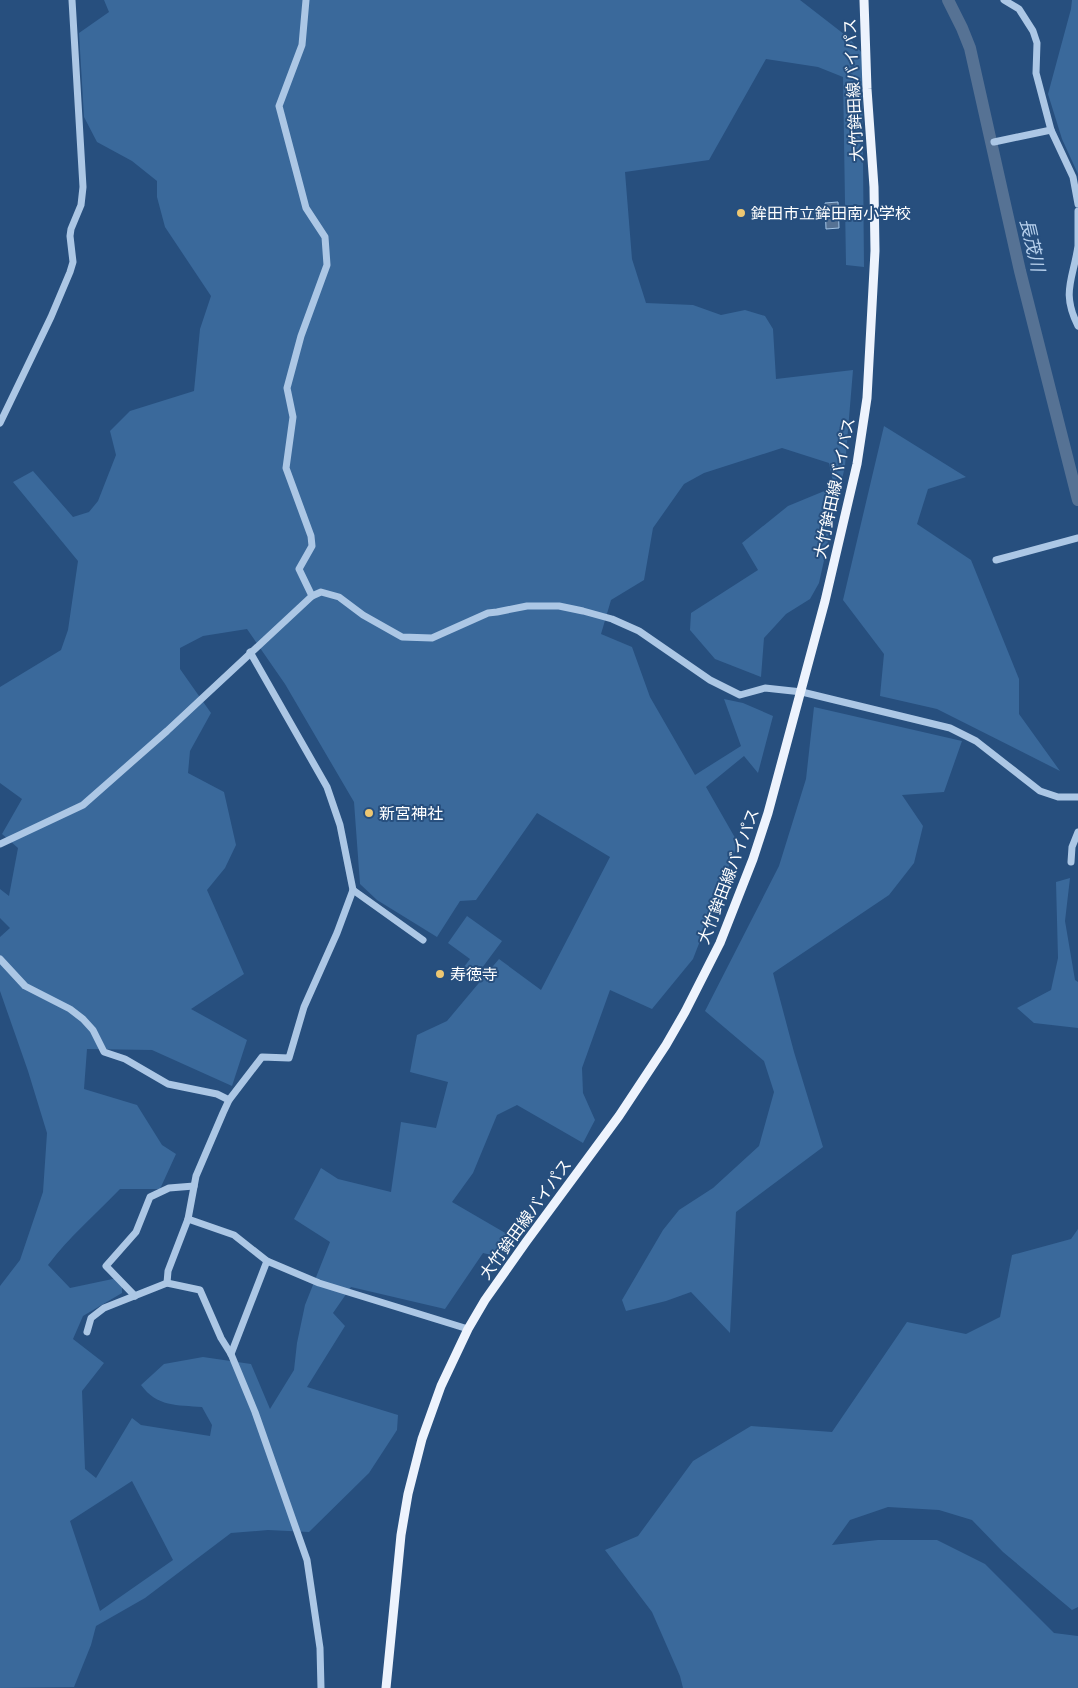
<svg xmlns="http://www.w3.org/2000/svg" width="1078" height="1688" viewBox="0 0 1078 1688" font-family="Inter,'Noto Sans JP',sans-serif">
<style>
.green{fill:#3a699b;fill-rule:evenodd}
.water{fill:#567294;stroke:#a1c3e5}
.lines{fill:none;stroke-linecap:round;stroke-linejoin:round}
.river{stroke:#567294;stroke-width:12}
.minor{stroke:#acc7e5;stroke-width:7}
.major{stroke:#edf3fd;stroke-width:9}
.poi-dot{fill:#edc772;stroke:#274f7e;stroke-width:2}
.labels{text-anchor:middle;stroke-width:4;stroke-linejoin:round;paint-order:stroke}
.street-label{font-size:16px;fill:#fff;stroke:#274f7e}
.poi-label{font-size:16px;fill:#fff;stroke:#274f7e;text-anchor:start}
.water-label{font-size:18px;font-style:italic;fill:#b8d1ed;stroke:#274f7e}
</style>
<rect width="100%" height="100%" fill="#274f7e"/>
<g class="green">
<path d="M 104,0 L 800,0 L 849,38 L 862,53 L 864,267 L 846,265 L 843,77 L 818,67 L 766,59 L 709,160 L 625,172 L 632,259 L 646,303 L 693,305 L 721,315 L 745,310 L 765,316 L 773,329 L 776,379 L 853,370 L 845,466 L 819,583 L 810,599 L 786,614 L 764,638 L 761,677 L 715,659 L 690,630 L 691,613 L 758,570 L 742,543 L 788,506 L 834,487 L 829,463 L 782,448 L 704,473 L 684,484 L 653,528 L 644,580 L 611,600 L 601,634 L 632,647 L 650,697 L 695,775 L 741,746 L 724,699 L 743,703 L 773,716 L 758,773 L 744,756 L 706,787 L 738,843 L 693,959 L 652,1009 L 610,990 L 582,1068 L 583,1093 L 595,1120 L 583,1143 L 517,1105 L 497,1115 L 473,1173 L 452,1202 L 514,1238 L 500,1257 L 483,1253 L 445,1309 L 351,1287 L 333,1313 L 345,1326 L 307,1387 L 398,1415 L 397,1430 L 369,1473 L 309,1532 L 268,1530 L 231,1533 L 145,1598 L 96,1626 L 91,1645 L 74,1687 L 0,1688 L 0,1286 L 20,1260 L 43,1192 L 47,1133 L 28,1071 L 0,991 L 0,937 L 10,928 L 0,918 L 0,889 L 9,896 L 18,848 L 2,834 L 22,799 L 0,783 L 0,687 L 61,650 L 68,630 L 78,561 L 13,482 L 33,471 L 73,517 L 89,512 L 98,501 L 116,455 L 110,431 L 130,411 L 194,391 L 200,329 L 211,296 L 165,227 L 157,197 L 157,181 L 132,161 L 97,142 L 84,117 L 79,33 L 109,12 ZM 247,629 L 285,684 L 354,802 L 360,884 L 377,900 L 437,937 L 460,901 L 476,900 L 537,813 L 610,857 L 541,990 L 499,959 L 447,1021 L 417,1035 L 410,1072 L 448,1082 L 436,1128 L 401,1122 L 391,1192 L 338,1179 L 321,1168 L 294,1219 L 330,1242 L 305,1305 L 297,1343 L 294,1370 L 270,1409 L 251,1364 L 203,1357 L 164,1364 L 141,1385 C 157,1407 177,1405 202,1407 L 212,1425 L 210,1436 L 141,1425 L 132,1418 L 96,1478 L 85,1469 L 82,1391 L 104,1363 L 73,1339 L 83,1316 L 122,1293 L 122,1277 L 70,1288 L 48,1265 C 69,1237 96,1214 120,1189 L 160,1189 L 176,1154 L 162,1145 L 137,1105 L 84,1089 L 87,1049 L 152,1050 L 232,1086 L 247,1040 L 191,1009 L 244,974 L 207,890 L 225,868 L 236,845 L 224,792 L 188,773 L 190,751 L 211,713 L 180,669 L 180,648 L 203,636 ZM 132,1481 L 173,1560 L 100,1611 L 70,1521 Z"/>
<polygon points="1072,0 1078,0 1078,174 1062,139 1048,94 1071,9"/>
<polygon points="884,426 966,477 928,489 917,524 971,560 1019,679 1019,714 1060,771 937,709 880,696 884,654 843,600"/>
<polygon points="814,707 962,741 944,792 902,795 923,826 914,863 889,895 773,973 794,1052 823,1147 736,1212 730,1333 691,1292 666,1301 626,1311 622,1300 663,1230 679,1210 713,1188 759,1146 774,1092 764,1061 705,1011 779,866 806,779"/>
<polygon points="1070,878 1065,921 1075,980 1078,982 1078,1028 1034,1023 1017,1008 1051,990 1058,958 1056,882"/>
<polygon points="467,916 502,941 476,976 464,967 470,959 448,943"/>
<polygon points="1078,1229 1078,1607 1072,1610 1003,1552 972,1520 939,1510 888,1507 850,1520 832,1545 878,1540 937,1540 985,1564 1054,1633 1078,1636 1078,1688 683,1688 680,1676 652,1612 605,1550 638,1536 693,1461 751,1426 832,1432 907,1322 966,1334 1000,1317 1012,1255 1071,1239"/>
</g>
<polygon class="water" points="838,202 839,228 826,229 825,203"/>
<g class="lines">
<polyline class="river" points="948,0 962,28 970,48 1020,271 1078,500"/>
<g class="minor">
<polyline points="306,0 302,45 279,106 306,208 325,237 327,265 301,336 287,388 293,417 286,468 311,536 312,546 299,569 312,596"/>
<polyline points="1004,0 1019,9 1033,31 1037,43 1036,73 1051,130 1073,177 1078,204"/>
<polyline points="994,142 1051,130"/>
<path d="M 1078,211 C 1078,223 1078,235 1078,246 C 1073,280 1061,292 1078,326"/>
<polyline points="0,423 51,317 70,272 73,262 70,236 71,229 81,205 83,187 72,0"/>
<polyline points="996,560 1078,538"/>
<polyline points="0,844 83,805 167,731 312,596 321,592 339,597 363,615 402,637 432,638 488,613 497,612 527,606 559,606 583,611 612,619 639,631 710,680 740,695 765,688 802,692 950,728 976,741 1040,791 1058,797 1078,797"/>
<polyline points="1071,862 1072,847 1078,832"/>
<polyline points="353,890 423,940"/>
<polyline points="0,959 25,986 70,1009 83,1019 93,1030 104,1052 125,1059 168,1084 217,1094 229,1100"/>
<polyline points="188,1219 234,1235 267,1261 319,1283 468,1329"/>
<polyline points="167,1283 168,1271 188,1219 196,1176 223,1113 229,1100 262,1057 289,1058 304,1007 337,933 353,890 340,825 327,787 250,652"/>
<polyline points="135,1296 106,1266 136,1232 150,1197 169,1188 194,1186"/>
<polyline points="87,1332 91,1318 104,1308 167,1283 200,1290 221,1338 231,1354 255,1412 307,1560 320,1648 321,1688"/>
<polyline points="231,1354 267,1261"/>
</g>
<polyline class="major" points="386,1688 401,1535 408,1494 422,1439 441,1386 468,1329 485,1300 526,1242 619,1116 666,1045 685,1012 720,943 753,859 768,813 825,601 857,464 867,398 875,251 874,187 867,89 864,0"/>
</g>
<g class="poi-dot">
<circle cx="741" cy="213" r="5"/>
<circle cx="369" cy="813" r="5"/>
<circle cx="440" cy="974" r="5"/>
</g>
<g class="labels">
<g class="street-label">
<text transform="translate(853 90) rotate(-93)" y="6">大竹鉾田線バイパス</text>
<text transform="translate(834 488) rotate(-78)" y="6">大竹鉾田線バイパス</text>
<text transform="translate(728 876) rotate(-69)" y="6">大竹鉾田線バイパス</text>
<text transform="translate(525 1219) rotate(-54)" y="6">大竹鉾田線バイパス</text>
</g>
<g class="poi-label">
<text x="751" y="219">鉾田市立鉾田南小学校</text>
<text x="379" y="819">新宮神社</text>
<text x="450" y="980">寿徳寺</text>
</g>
<g class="water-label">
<text transform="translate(1032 245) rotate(77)" y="6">長茂川</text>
</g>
</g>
</svg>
